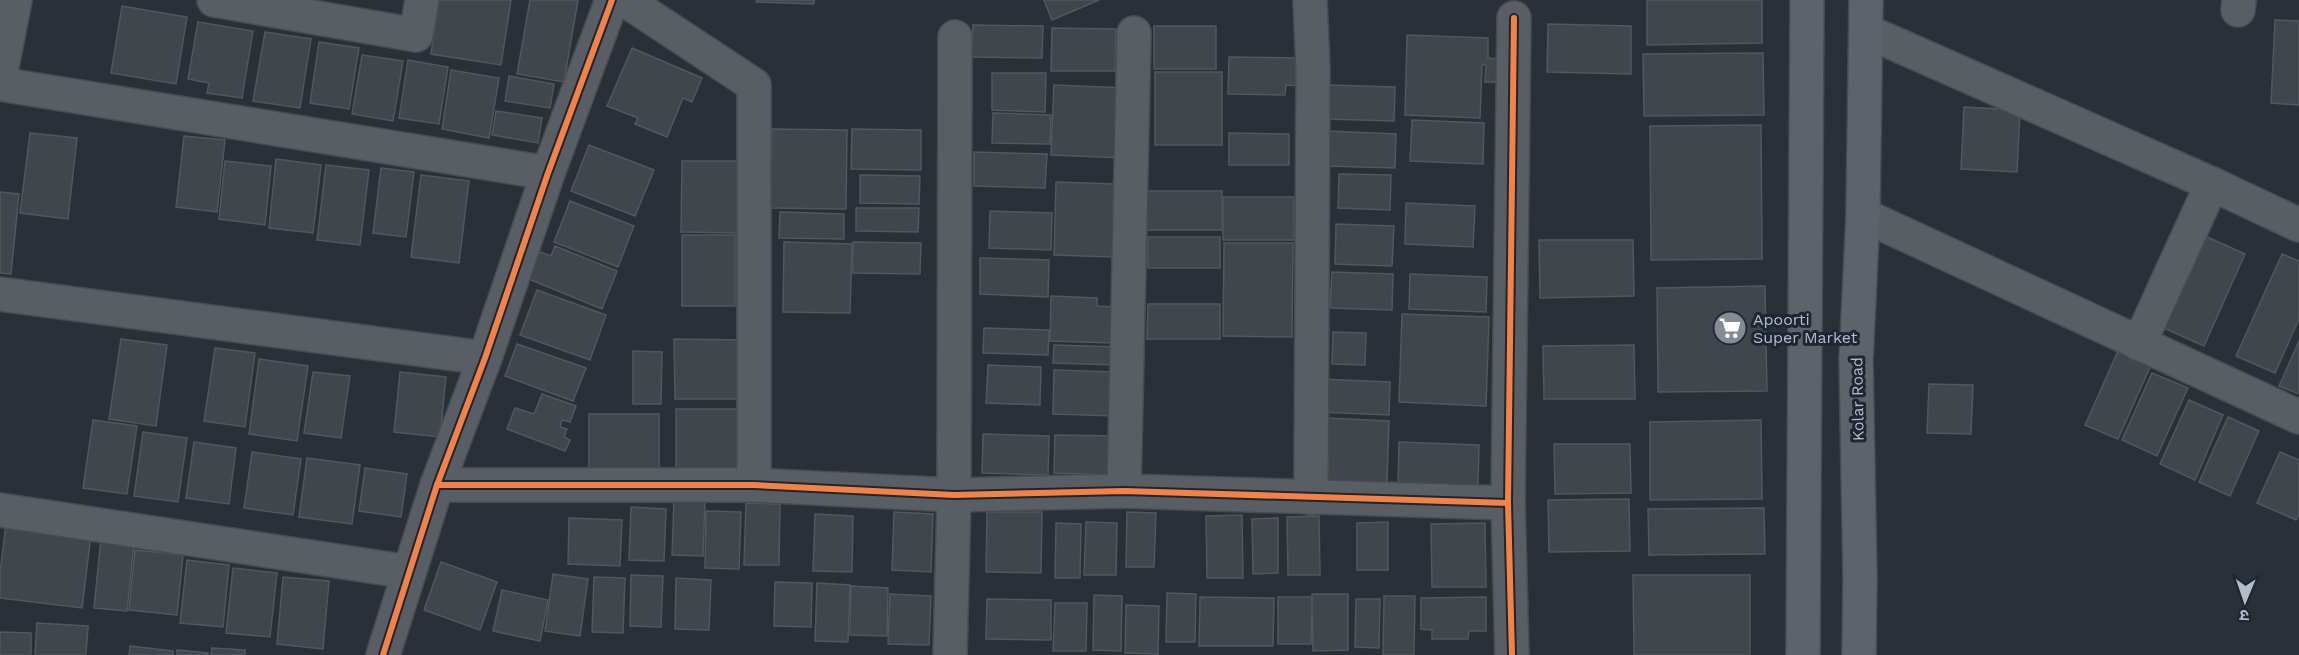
<svg xmlns="http://www.w3.org/2000/svg" width="2299" height="655" viewBox="0 0 2299 655" font-family="'Work Sans','Noto Sans Devanagari',sans-serif">
<style>
.building{fill:#41454c;stroke:#52575f;stroke-width:1.5}
.lines{fill:none;stroke-linecap:round;stroke-linejoin:round}
.minor-casing{stroke:#484c52;stroke-width:36}
.secondary-casing{stroke:#484c52;stroke-width:36}
.minor{stroke:#595e65;stroke-width:33}
.secondary{stroke:#5e626a;stroke-width:33}
.cycleway-casing{stroke:#1d2632;stroke-width:10}
.cycleway{stroke:#f48246;stroke-width:6}
.labels{text-anchor:middle;stroke-width:6;stroke-linejoin:round;paint-order:stroke}
.poi-label{font-size:16px;fill:#b3bcc8;stroke:#1d2632;text-anchor:start}
.street-label{font-size:16px;fill:#b3bcc8;stroke:#1d2632}
</style>
<rect width="100%" height="100%" fill="#2a3037"/>
<g class="building">
<polygon points="439,0 511,0 501,65 431,54"/>
<polygon points="530,0 578,0 564,82 517,74"/>
<polygon points="757,0 814,0 814,4 756,2"/>
<polygon points="1044,0 1099,0 1052,20"/>
<polygon points="1647,0 1762,0 1762,43 1647,45"/>
<polygon points="122,6 187,17 176,84 111,73"/>
<polygon points="2275,20 2299,21 2299,105 2271,103"/>
<polygon points="198,22 253,31 242,98 207,93 209,83 188,79"/>
<polygon points="1548,24 1631,26 1631,74 1547,72"/>
<polygon points="973,25 1043,26 1042,58 972,57"/>
<rect x="1154" y="26" width="62" height="43"/>
<polygon points="1052,28 1116,29 1115,71 1051,71"/>
<polygon points="265,32 311,39 300,108 253,101"/>
<polygon points="1407,35 1488,38 1488,58 1498,59 1497,82 1485,82 1486,65 1482,65 1480,118 1405,115"/>
<polygon points="319,42 359,48 349,109 310,103"/>
<polygon points="632,48 702,78 692,102 683,98 667,137 635,124 638,118 607,106"/>
<polygon points="1763,53 1764,115 1644,116 1643,54"/>
<polygon points="362,55 403,61 393,121 352,114"/>
<polygon points="1229,57 1299,58 1298,86 1286,85 1285,95 1228,94"/>
<polygon points="408,60 448,67 439,124 399,118"/>
<polygon points="451,70 499,78 489,138 442,129"/>
<rect x="1155" y="72" width="67" height="73"/>
<polygon points="992,73 1046,73 1045,112 992,110"/>
<polygon points="509,76 554,84 550,108 505,101"/>
<polygon points="1054,85 1126,88 1124,158 1051,155"/>
<polygon points="1328,85 1395,87 1394,121 1327,119"/>
<polygon points="1964,107 2020,110 2017,172 1961,169"/>
<polygon points="496,111 542,118 538,143 492,135"/>
<polygon points="993,113 1051,115 1050,144 992,143"/>
<polygon points="1412,120 1484,123 1483,164 1410,161"/>
<polygon points="1761,125 1762,259 1651,260 1650,126"/>
<polygon points="772,129 847,130 846,209 771,208"/>
<polygon points="852,129 921,130 921,170 851,169"/>
<polygon points="1328,131 1396,134 1395,168 1327,166"/>
<polygon points="30,133 77,138 68,219 20,213"/>
<polygon points="1229,133 1289,134 1289,165 1229,165"/>
<polygon points="184,136 225,140 217,212 176,207"/>
<polygon points="589,145 654,170 635,216 571,191"/>
<polygon points="974,152 1047,154 1045,188 974,186"/>
<polygon points="276,159 321,165 313,233 269,228"/>
<polygon points="225,161 271,166 265,225 219,219"/>
<polygon points="682,161 741,161 741,233 681,232"/>
<polygon points="326,165 369,170 360,245 317,240"/>
<polygon points="381,168 414,172 406,237 373,233"/>
<polygon points="1339,174 1391,175 1390,210 1338,208"/>
<polygon points="421,175 469,181 459,263 411,257"/>
<polygon points="860,175 920,176 919,204 860,203"/>
<polygon points="1056,182 1115,184 1113,257 1054,255"/>
<rect x="1143" y="191" width="79" height="39"/>
<polygon points="0,192 19,194 11,274 0,273"/>
<rect x="1223" y="197" width="71" height="43"/>
<polygon points="570,201 634,226 618,267 554,242"/>
<polygon points="1406,203 1475,206 1473,247 1405,244"/>
<polygon points="856,208 919,208 918,232 856,231"/>
<polygon points="990,211 1052,213 1051,250 989,248"/>
<polygon points="780,212 844,214 844,239 779,238"/>
<polygon points="1336,224 1394,226 1392,266 1335,264"/>
<rect x="682" y="235" width="53" height="71"/>
<polygon points="2205,236 2245,254 2204,346 2164,328"/>
<rect x="1148" y="237" width="72" height="31"/>
<polygon points="1539,240 1633,240 1634,296 1540,298"/>
<polygon points="784,242 852,244 850,313 783,312"/>
<polygon points="853,242 921,243 920,274 853,273"/>
<polygon points="1224,243 1293,243 1292,337 1223,336"/>
<polygon points="555,246 617,271 602,309 524,277 535,250 551,256"/>
<polygon points="2282,254 2299,261 2299,319 2275,373 2236,356"/>
<polygon points="980,258 1049,260 1048,297 980,294"/>
<polygon points="1332,272 1393,274 1392,310 1330,308"/>
<polygon points="1410,274 1487,277 1486,312 1409,309"/>
<polygon points="1765,286 1767,391 1658,392 1657,288"/>
<polygon points="537,290 606,315 590,360 520,335"/>
<polygon points="1051,296 1097,298 1097,306 1114,307 1113,343 1050,341"/>
<polygon points="1148,304 1220,304 1220,339 1147,339"/>
<polygon points="1402,314 1489,317 1486,406 1399,402"/>
<polygon points="984,328 1049,330 1048,355 983,353"/>
<polygon points="1333,332 1366,333 1365,365 1332,364"/>
<polygon points="121,339 167,345 156,426 109,419"/>
<polygon points="674,339 747,340 747,399 675,399"/>
<polygon points="2299,341 2299,394 2279,386"/>
<polygon points="517,344 586,368 573,401 505,376"/>
<polygon points="1054,345 1118,347 1117,365 1053,363"/>
<polygon points="1634,345 1635,399 1544,399 1543,346"/>
<polygon points="215,348 255,353 245,427 204,421"/>
<polygon points="633,351 662,352 661,404 633,404"/>
<polygon points="2118,351 2151,365 2118,439 2085,425"/>
<polygon points="259,359 308,366 297,441 249,434"/>
<polygon points="988,365 1041,367 1040,405 986,403"/>
<polygon points="1054,370 1115,372 1114,416 1053,414"/>
<polygon points="313,372 350,376 341,438 304,433"/>
<polygon points="400,372 446,377 440,437 394,432"/>
<polygon points="2152,373 2188,388 2157,456 2122,440"/>
<polygon points="1320,379 1390,382 1389,415 1319,412"/>
<polygon points="1929,384 1973,385 1971,434 1927,433"/>
<polygon points="542,394 576,406 570,422 562,420 560,427 567,429 564,437 570,440 565,451 507,429 515,408 534,414"/>
<polygon points="2189,400 2223,415 2195,480 2160,464"/>
<polygon points="676,409 747,409 746,473 676,473"/>
<rect x="589" y="414" width="70" height="59"/>
<polygon points="2228,417 2259,431 2230,496 2199,482"/>
<polygon points="1326,418 1389,421 1387,483 1324,481"/>
<polygon points="93,420 137,426 127,494 83,488"/>
<polygon points="1761,420 1762,499 1650,500 1650,422"/>
<polygon points="143,432 187,438 178,502 134,496"/>
<polygon points="983,434 1049,436 1048,475 982,473"/>
<polygon points="1055,435 1118,436 1117,475 1054,473"/>
<polygon points="194,442 236,448 229,504 186,498"/>
<polygon points="1399,442 1479,445 1478,486 1398,484"/>
<polygon points="1554,444 1630,444 1631,493 1555,494"/>
<polygon points="252,452 301,459 293,515 244,508"/>
<polygon points="2280,452 2299,460 2299,514 2296,520 2257,503"/>
<polygon points="307,458 360,465 352,524 299,517"/>
<polygon points="365,468 407,474 401,517 359,511"/>
<polygon points="1629,499 1630,551 1549,552 1548,500"/>
<polygon points="674,500 705,501 703,556 672,555"/>
<polygon points="746,503 780,504 779,565 744,565"/>
<polygon points="631,507 666,509 664,561 629,560"/>
<polygon points="1764,508 1765,554 1649,555 1648,509"/>
<polygon points="706,511 741,512 739,569 705,568"/>
<polygon points="894,512 933,514 931,572 892,570"/>
<polygon points="987,512 1042,512 1041,573 986,572"/>
<polygon points="1127,512 1156,513 1154,567 1126,567"/>
<polygon points="815,514 853,516 852,572 813,571"/>
<polygon points="1242,515 1243,578 1207,578 1206,516"/>
<polygon points="1319,516 1320,575 1288,575 1287,517"/>
<polygon points="569,518 622,520 620,566 568,564"/>
<polygon points="1278,518 1278,573 1253,574 1252,519"/>
<polygon points="1086,522 1117,523 1116,575 1084,575"/>
<polygon points="1388,522 1388,570 1357,570 1357,523"/>
<polygon points="1056,523 1081,524 1080,578 1055,578"/>
<polygon points="1485,523 1486,587 1432,587 1431,524"/>
<polygon points="6,524 91,535 82,608 0,598 0,573"/>
<polygon points="101,538 134,542 127,611 94,608"/>
<polygon points="135,550 183,555 177,615 129,610"/>
<polygon points="187,560 229,565 223,627 180,623"/>
<polygon points="441,562 497,582 480,630 424,610"/>
<polygon points="233,568 277,573 270,637 226,633"/>
<polygon points="553,574 588,579 580,636 545,631"/>
<polygon points="631,575 663,576 661,627 630,626"/>
<polygon points="1633,575 1750,575 1750,655 1634,655"/>
<polygon points="283,577 329,581 323,649 277,644"/>
<polygon points="594,577 625,578 623,633 592,632"/>
<polygon points="676,578 711,580 709,630 675,629"/>
<polygon points="775,582 812,583 811,627 774,626"/>
<polygon points="817,583 850,585 848,642 815,641"/>
<polygon points="851,586 888,588 887,636 850,635"/>
<polygon points="502,590 548,600 540,641 493,631"/>
<polygon points="1167,593 1196,594 1195,642 1166,642"/>
<polygon points="890,594 931,596 929,645 888,644"/>
<polygon points="1312,594 1348,594 1348,650 1313,651"/>
<polygon points="1094,595 1122,596 1121,651 1093,650"/>
<polygon points="1384,596 1415,596 1414,655 1383,655"/>
<polygon points="1200,597 1274,598 1273,646 1199,646"/>
<polygon points="1278,597 1312,597 1311,644 1278,644"/>
<polygon points="1486,597 1486,631 1469,631 1468,639 1432,639 1432,630 1421,629 1421,598"/>
<polygon points="987,599 1051,600 1051,640 986,639"/>
<polygon points="1356,599 1380,599 1379,648 1355,647"/>
<polygon points="1055,603 1087,603 1086,651 1053,651"/>
<polygon points="1126,605 1159,606 1158,654 1125,653"/>
<polygon points="37,623 88,626 86,655 35,655"/>
<polygon points="0,632 31,633 31,655 0,655"/>
<polygon points="130,646 173,651 173,655 129,655"/>
<polygon points="212,648 245,650 245,655 211,655"/>
<polygon points="177,650 208,653 208,655 177,655"/>
</g>
<g class="lines">
<defs>
<g id="minor">
<polyline points="214,0 416,35 422,0"/>
<polyline points="625,0 754,85 754,485"/>
<polyline points="1310,0 1313,68 1311,498"/>
<polyline points="2238,10 2239,0"/>
<polyline points="1866,31 2212,184 2299,225"/>
<polyline points="0,77 15,0"/>
<polyline points="0,84 548,173"/>
<polyline points="1863,215 2299,417"/>
<polyline points="0,294 485,358"/>
<polyline points="2139,344 2212,184"/>
<polyline points="437,485 754,485 954,495 1124,491 1508,503"/>
<polyline points="1124,491 1134,33"/>
<polyline points="0,510 409,572"/>
<polyline points="383,655 437,485 485,358 548,173 612,0"/>
<polyline points="950,655 954,495 955,37"/>
<polyline points="1512,655 1508,503 1514,18"/>
</g>
<g id="secondary">
<polyline points="1803,655 1807,0"/>
<polyline points="1859,655 1860,578 1856,360 1863,215 1866,0"/>
</g>
</defs>
<use href="#minor" class="minor-casing"/>
<use href="#secondary" class="secondary-casing"/>
<use href="#minor" class="minor"/>
<use href="#secondary" class="secondary"/>
<defs>
<g id="cycleway">
<polyline points="437,485 754,485 954,495 1124,491 1508,503"/>
<polyline points="383,655 437,485 485,358 548,173 612,0"/>
<polyline points="1512,655 1508,503 1514,18"/>
</g>
</defs>
<use href="#cycleway" class="cycleway-casing"/>
<use href="#cycleway" class="cycleway"/>
</g>
<defs>
<symbol id="supermarket-disc" viewBox="-11 -11 22 22"><circle r="9.5" fill="#838b95" stroke="#1d2632"/><path d="M-6-5.5h2.5l.6 2H6L4.5 2H-2.5L-4.4-4H-6ZM-1.5 3.2a1.3 1.3 0 1 0 .1 0ZM3 3.2a1.3 1.3 0 1 0 .1 0Z" fill="#fff"/></symbol>
</defs>
<g fill-rule="evenodd">
<use href="#supermarket-disc" x="1711" y="309" width="38" height="38"/>
</g>
<g class="labels">
<g class="poi-label">
<text x="1753" y="325">Apoorti<tspan x="1753" dy="18">Super Market</tspan></text>
</g>
<g class="street-label">
<text transform="translate(1857 399) rotate(-91)" y="6">Kolar Road</text>
</g>
</g>
<g transform="translate(2245 601) rotate(182)" stroke="#1d2632" stroke-width="4.5" paint-order="stroke">
<path d="M0-4.5L10 22L0 15L-10 22Z" fill="#b3bcc8"/>
<text y="-9" font-size="16" font-weight="bold" text-anchor="middle" fill="#b3bcc8">उ</text>
</g>
</svg>
